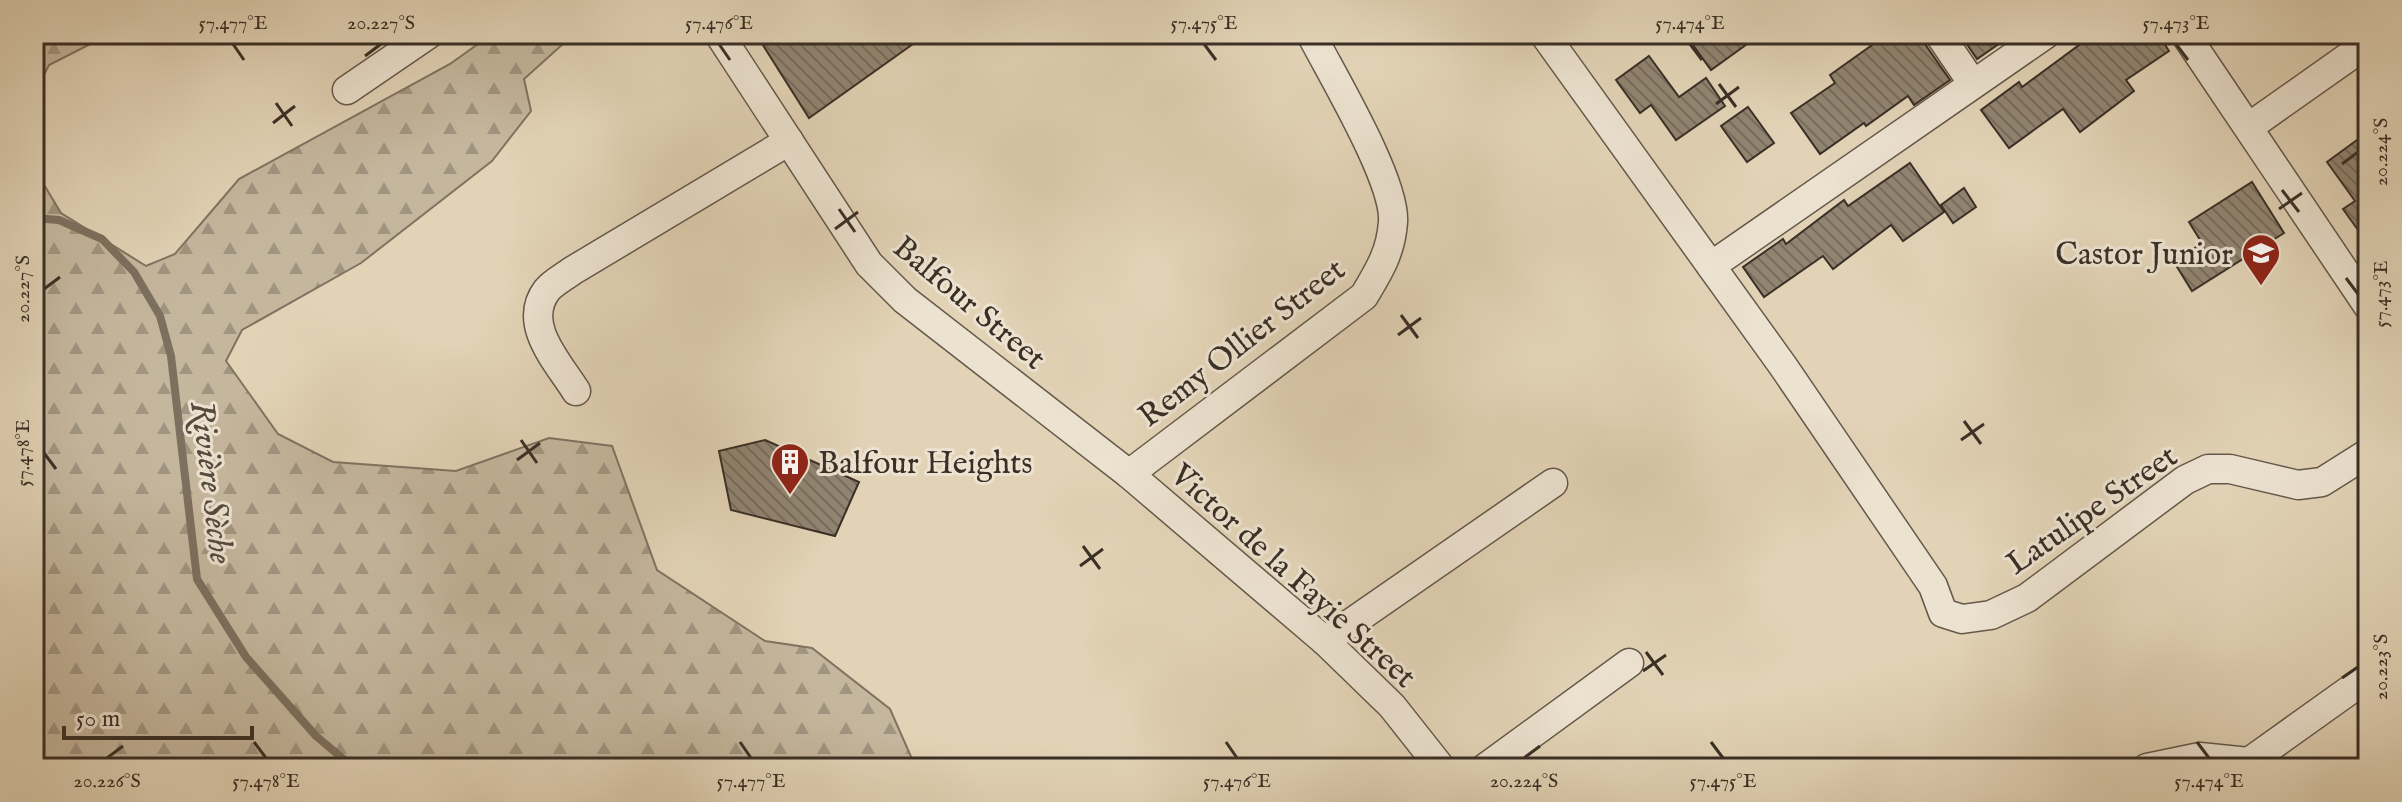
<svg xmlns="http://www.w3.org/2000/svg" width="2402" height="802" viewBox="0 0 2402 802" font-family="'IM FELL English',serif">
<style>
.forest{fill:url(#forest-firs);stroke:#807362;stroke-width:2}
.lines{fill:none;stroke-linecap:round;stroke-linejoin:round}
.stream{stroke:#7d705f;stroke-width:8}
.building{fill:url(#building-back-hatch);stroke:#3a2f26;stroke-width:2}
.minor-casing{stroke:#64584a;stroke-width:31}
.minor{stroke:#ece2d0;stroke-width:28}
.ticks{fill:none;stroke:#3a2f26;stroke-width:3}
.labels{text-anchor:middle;stroke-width:6;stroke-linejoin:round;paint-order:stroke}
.poi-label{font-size:32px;fill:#3a2f26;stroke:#ece2d0;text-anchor:end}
.street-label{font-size:32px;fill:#3a2f26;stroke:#ece2d0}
.water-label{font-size:34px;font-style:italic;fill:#564a3e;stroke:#ece2d0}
.neatline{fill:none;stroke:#3a2f26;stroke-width:3}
.ticks-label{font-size:20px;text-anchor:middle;fill:#3a2f26}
</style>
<defs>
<pattern id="forest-firs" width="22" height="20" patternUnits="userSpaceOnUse" patternTransform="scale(2)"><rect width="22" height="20" fill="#c5b79e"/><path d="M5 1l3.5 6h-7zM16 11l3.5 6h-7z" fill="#a19581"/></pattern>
<pattern id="building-back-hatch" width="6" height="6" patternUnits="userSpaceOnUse" patternTransform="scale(2)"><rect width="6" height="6" fill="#918471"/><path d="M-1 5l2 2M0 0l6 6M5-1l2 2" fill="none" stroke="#776c5d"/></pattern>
</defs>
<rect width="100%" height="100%" fill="#e2d3b6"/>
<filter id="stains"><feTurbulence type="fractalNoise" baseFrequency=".0025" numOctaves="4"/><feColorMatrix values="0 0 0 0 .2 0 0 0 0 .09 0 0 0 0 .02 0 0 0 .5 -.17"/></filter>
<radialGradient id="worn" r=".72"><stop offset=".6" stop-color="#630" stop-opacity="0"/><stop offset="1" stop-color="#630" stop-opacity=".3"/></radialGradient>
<g class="forest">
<polygon points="34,34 110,34 49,65 34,94"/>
<polygon points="492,34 574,34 524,79 531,111 492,161 361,263 242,330 226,361 278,434 333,462 456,471 549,438 612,446 657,570 765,641 812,648 890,709 916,768 34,768 34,168 61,213 146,266 175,254 239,179 450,64"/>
</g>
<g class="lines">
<polyline class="stream" points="34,218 59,220 102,239 134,272 160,316 171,356 197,579 246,657 316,736 354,768"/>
</g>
<g class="building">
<polygon points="756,34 927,34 809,118"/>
<polygon points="1685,34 1761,34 1711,70"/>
<polygon points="1864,34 1922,34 1925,44 1950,80 1914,105 1908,96 1866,126 1864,123 1820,154 1791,113 1835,83 1830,75 1872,45"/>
<polygon points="1960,34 2013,34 1977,59"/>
<polygon points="2094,34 2158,34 2169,51 2126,80 2134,91 2080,132 2063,109 2009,148 1981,110 2019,82 2022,87"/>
<polygon points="1649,56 1679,97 1706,78 1725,106 1676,140 1651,105 1640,113 1616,80"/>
<polygon points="1748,107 1774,143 1747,162 1721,126"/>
<polygon points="2368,132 2368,244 2343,209 2355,201 2327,162"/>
<polygon points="1910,163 1944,212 1903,241 1891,225 1833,269 1823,256 1764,297 1743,267 1783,239 1786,244 1844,200 1848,206"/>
<polygon points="2252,182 2284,233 2192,291 2174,262 2202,243 2189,222"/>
<polygon points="1964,188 1976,207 1953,223 1941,205"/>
<polygon points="765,440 859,482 835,536 731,510 719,451"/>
</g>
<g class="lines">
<defs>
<g id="minor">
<polyline points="719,34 869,264 905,300 1129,474 1325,641 1392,706 1441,768"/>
<polyline points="1544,34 1783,366 1933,586 1943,613 1962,619 1991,615 2027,598 2185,480 2208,469 2230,469 2298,485 2322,482 2368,453"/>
<polyline points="1939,34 1973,84"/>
<polyline points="2185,34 2368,306"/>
<polyline points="347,90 429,34"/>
<polyline points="2249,127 2368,43"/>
<polyline points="1711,266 2046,34"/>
<path d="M 576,391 C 558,362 521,324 547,290 C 553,283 564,277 572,271 L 789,141"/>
<path d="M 1129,474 L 1364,296 C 1379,271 1391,252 1393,222 C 1396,181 1332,75 1311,34"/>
<polyline points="1325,641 1553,483"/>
<polyline points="2249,762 2368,677"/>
<polyline points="1485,768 1629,663"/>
<polyline points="2147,768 2200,757 2249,762"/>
</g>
</defs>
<use href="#minor" class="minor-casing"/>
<use href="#minor" class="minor"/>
</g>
<path class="ticks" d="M 233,44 L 244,60M 719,44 L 730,60M 1204,44 L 1216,60M 1690,44 L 1702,60M 2176,44 L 2188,60M 365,56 L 381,44M 1719,84 L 1736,107M 276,103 L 292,126M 1716,104 L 1739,87M 273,123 L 295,106M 2342,164 L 2358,152M 2282,190 L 2299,212M 839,209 L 855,232M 2279,209 L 2302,193M 835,229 L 858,212M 2346,278 L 2358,294M 44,289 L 60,277M 1401,315 L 1418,338M 1398,335 L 1421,318M 1964,421 L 1981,444M 521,440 L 537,463M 1961,440 L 1984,424M 44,453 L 56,469M 517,460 L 540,443M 1083,546 L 1100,569M 1080,566 L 1103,549M 1646,652 L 1663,675M 1643,671 L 1666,655M 2342,678 L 2358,667M 254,742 L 266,758M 740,742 L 751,758M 1226,742 L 1237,758M 1711,742 L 1723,758M 2197,742 L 2209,758M 107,758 L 123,746M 1524,758 L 1540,746"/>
<defs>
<symbol id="school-pin" viewBox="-11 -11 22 30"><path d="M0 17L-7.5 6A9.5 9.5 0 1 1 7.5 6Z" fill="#8f2418" stroke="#ece2d0"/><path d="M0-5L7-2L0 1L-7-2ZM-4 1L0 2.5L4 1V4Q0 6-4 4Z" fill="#fff"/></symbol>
<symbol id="building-pin" viewBox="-11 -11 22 30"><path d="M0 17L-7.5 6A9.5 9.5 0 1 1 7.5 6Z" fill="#8f2418" stroke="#ece2d0"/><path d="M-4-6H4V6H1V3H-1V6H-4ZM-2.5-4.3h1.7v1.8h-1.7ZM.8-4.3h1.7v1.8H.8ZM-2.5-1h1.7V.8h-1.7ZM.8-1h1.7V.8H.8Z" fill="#fff"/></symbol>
</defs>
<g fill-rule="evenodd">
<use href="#school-pin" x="2239" y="231" width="44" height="60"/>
<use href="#building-pin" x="768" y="440" width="44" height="60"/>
</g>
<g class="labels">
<g class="poi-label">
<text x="2233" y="264">Castor Junior</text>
<text x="818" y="473" text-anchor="start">Balfour Heights</text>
</g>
<g class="street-label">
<text transform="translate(970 302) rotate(40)" y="11">Balfour Street</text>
<text transform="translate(1241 342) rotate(-38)" y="11">Remy Ollier Street</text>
<text transform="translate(2091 509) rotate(-35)" y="11">Latulipe Street</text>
<text transform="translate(1294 575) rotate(42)" y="11">Victor de la Fayie Street</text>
</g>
<g class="water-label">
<text transform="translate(213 482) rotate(83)" y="12">Rivière Sèche</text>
</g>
</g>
<rect width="2402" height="802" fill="none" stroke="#e2d3b6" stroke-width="88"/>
<path d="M64 726v12h188v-12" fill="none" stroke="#3a2f26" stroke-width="4"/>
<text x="76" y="726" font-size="24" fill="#3a2f26" stroke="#ece2d0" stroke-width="6" paint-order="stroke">50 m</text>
<rect x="44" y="44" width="2314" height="714" class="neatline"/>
<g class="ticks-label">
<text x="233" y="29">57.477°E</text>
<text x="381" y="29">20.227°S</text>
<text x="719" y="29">57.476°E</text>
<text x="1204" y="29">57.475°E</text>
<text x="1690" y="29">57.474°E</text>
<text x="2176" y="29">57.473°E</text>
<text transform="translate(2380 152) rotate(-90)" y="7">20.224°S</text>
<text transform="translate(22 289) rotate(-90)" y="7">20.227°S</text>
<text transform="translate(2380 294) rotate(-90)" y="7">57.473°E</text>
<text transform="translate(22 453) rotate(-90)" y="7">57.478°E</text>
<text transform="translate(2380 667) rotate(-90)" y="7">20.223°S</text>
<text x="107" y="787">20.226°S</text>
<text x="266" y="787">57.478°E</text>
<text x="751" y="787">57.477°E</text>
<text x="1237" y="787">57.476°E</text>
<text x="1524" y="787">20.224°S</text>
<text x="1723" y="787">57.475°E</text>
<text x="2209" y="787">57.474°E</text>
</g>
<rect width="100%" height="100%" filter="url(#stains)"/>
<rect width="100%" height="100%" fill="url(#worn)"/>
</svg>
